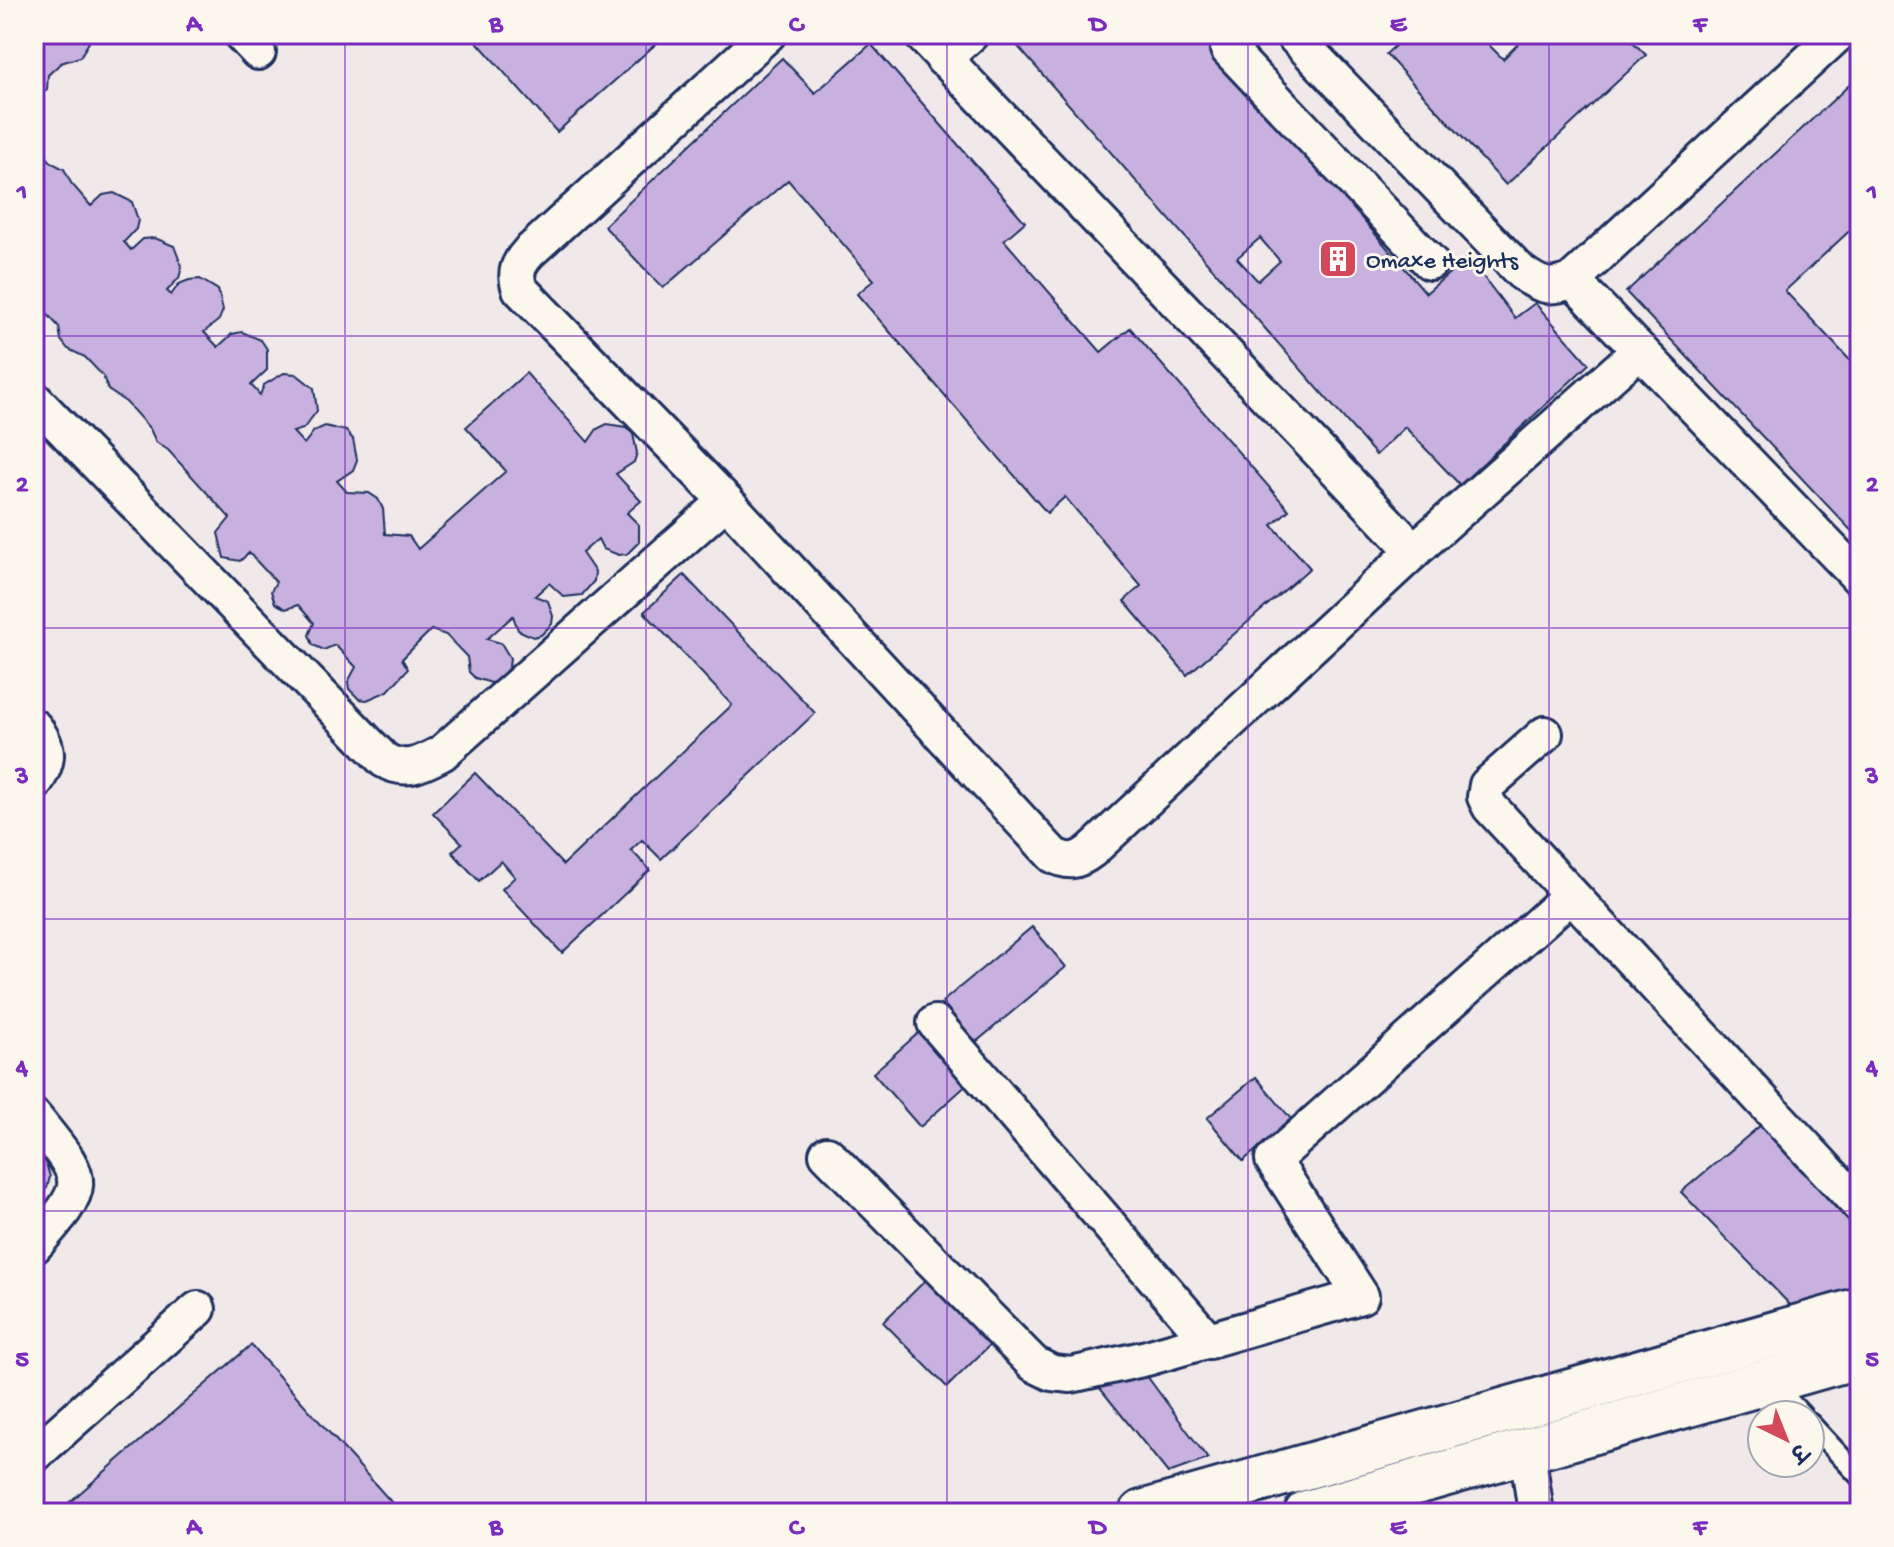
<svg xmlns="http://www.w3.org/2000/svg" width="1894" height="1547" viewBox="0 0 1894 1547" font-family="'Gochi Hand','Playpen Sans Deva',sans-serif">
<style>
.building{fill:#c8b1df;stroke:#1b2f5e;stroke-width:2;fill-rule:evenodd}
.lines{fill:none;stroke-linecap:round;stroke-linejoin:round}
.lane-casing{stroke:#1b2f5e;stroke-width:24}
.street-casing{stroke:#1b2f5e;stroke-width:40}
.secondary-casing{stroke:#1b2f5e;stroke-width:50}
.lane{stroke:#fbf7ec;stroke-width:18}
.street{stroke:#fbf7ec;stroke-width:34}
.secondary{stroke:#fbf7ec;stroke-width:44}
.grid{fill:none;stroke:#7b2cbf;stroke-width:2;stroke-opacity:0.55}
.labels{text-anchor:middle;stroke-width:6;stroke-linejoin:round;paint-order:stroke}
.poi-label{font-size:24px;fill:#1b2f5e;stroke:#fbf7ec;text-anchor:start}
.neatline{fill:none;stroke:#7b2cbf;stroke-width:3}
.grid-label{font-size:26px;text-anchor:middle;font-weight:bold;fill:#7b2cbf}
</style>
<rect width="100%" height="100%" fill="#f1e9e9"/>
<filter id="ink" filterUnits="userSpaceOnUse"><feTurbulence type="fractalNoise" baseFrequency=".0125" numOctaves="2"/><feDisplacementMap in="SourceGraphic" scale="16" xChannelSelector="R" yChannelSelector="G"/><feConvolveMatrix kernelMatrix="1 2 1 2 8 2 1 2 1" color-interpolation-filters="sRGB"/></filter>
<g filter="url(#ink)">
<g class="building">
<polygon points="34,34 94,34 80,57 61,63 48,75 47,89 34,101"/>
<polygon points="470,34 667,34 557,132"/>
<path d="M 1007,34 L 1203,34 L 1426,293 L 1468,257 L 1515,318 L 1535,303 L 1589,364 L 1460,485 L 1405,427 L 1376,455 ZM 1260,238 L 1280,261 L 1258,281 L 1237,258 Z"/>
<polygon points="1408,34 1478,34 1503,59 1528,34 1625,34 1646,55 1506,185 1386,54"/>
<polygon points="871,44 1025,222 1004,240 1101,352 1130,328 1289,510 1272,525 1310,568 1187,675 1124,601 1141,586 1065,497 1047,513 857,294 874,280 788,180 663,288 604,226 782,58 815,93"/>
<polygon points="1860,75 1860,221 1785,291 1860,371 1860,540 1626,292"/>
<polygon points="34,142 52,163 64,169 71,183 91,206 103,195 114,193 132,202 138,220 136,229 124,242 131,250 143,239 155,238 174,246 182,267 179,278 167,291 171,295 179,284 189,280 200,279 218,290 223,310 219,320 204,332 218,347 232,334 242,332 261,340 267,349 267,370 251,385 260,395 264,385 284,373 296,374 314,388 317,411 303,429 293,432 304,444 314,431 325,426 346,431 353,439 357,460 353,470 337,481 347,492 369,493 378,499 383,509 385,534 409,536 418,549 506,471 466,427 526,373 588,442 597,429 607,424 626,427 633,434 637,453 634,462 616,474 641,501 627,513 639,525 639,542 627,554 619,555 603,549 598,539 582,553 595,572 594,581 582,595 564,597 549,583 535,596 548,601 553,616 552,624 541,635 533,637 518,630 513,616 487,639 501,643 510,658 509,667 499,680 491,683 475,678 469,672 467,657 446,635 431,630 402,659 408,669 388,691 367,700 359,699 349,689 348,682 356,667 335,645 324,650 313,645 309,635 314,623 298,605 286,609 275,603 271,591 276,582 249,553 240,561 224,558 218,533 230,518 168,450 156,442 150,429 126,402 108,390 103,376 85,357 68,349 61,340 59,327 42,308 34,316"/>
<polygon points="684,575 815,713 661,859 642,840 631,850 650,870 562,953 502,889 515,877 501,861 479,881 452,852 462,843 433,813 475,773 563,865 732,705 644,612"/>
<polygon points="1032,927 1066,967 976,1042 942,1002"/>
<polygon points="923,1029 970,1082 920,1127 873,1073"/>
<polygon points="1256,1077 1292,1120 1243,1161 1207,1118"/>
<polygon points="1761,1125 1860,1234 1860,1293 1798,1313 1681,1192"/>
<polygon points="34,1148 44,1156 50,1177 47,1188 34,1199"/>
<polygon points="934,1272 998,1337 947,1387 883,1322"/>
<polygon points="251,1345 401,1513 57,1513"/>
<polygon points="1144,1372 1208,1459 1168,1473 1091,1377"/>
</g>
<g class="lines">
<defs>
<g id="lane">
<polyline points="1771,1382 1802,1415"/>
<polyline points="1810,1423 1860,1477"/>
</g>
<g id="street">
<polyline points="241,34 258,52"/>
<path d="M 768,34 L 529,252 C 518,264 514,273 520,289 L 726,501 L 1053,855 C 1068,863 1077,862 1091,851 L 1414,551 L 1639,351"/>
<polyline points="921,34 1414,551"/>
<polyline points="1244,34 1228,49 1430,262"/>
<path d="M 1292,34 L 1521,272 C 1540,286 1550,290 1572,280 L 1838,34"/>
<polyline points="943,59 971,34"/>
<polyline points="1572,280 1860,579"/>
<path d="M 34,399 L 384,760 C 406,773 421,764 442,753 L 726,501"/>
<path d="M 34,727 C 51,749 49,762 34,784"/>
<polyline points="1545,734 1487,785 1485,797 1490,807 1860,1206"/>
<polyline points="935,1023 1209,1341"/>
<path d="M 34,1117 C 87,1183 91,1181 34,1246"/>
<polyline points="827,1154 1034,1364 1052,1373 1071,1375 1147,1358 1361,1296 1273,1160 1570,896"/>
<polyline points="1527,1450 1536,1513"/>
<polyline points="34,1455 198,1309"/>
</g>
<g id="secondary">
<polyline points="1142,1513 1860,1310"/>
<polyline points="1307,1513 1860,1355"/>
</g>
</defs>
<use href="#lane" class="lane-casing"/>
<use href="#street" class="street-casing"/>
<use href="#secondary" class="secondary-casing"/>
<use href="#lane" class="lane"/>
<use href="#street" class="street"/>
<use href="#secondary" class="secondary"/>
</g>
</g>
<path class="grid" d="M 345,34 L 345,1513M 646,34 L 646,1513M 947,34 L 947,1513M 1248,34 L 1248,1513M 1549,34 L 1549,1513M 34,336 L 1860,336M 34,628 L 1860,628M 34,919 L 1860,919M 34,1211 L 1860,1211"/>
<defs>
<symbol id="building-square" viewBox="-11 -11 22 22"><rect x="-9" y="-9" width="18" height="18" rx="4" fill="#d1495b" stroke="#fbf7ec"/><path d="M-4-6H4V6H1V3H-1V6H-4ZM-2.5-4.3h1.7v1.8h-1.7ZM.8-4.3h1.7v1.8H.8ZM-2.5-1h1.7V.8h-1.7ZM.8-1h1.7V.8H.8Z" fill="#fff"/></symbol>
</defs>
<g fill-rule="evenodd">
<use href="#building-square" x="1316" y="237" width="44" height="44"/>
</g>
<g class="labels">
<g class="poi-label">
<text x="1366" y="267">Omaxe Heights</text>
</g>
</g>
<rect width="1894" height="1547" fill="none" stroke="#fbf7ec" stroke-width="88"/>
<g transform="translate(1786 1439) rotate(137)"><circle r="38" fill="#fbf7ec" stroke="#a1a7b3" stroke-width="2"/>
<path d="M0-6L14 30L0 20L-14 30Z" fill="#d1495b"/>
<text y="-12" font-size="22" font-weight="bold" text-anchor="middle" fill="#1b2f5e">उ</text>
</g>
<rect x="44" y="44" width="1806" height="1459" class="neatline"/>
<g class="grid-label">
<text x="194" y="31">A</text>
<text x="496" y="31">B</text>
<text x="796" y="31">C</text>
<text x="1098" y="31">D</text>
<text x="1398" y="31">E</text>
<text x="1700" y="31">F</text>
<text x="22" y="199">1</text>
<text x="1872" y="199">1</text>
<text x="22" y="491">2</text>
<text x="1872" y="491">2</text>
<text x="22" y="783">3</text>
<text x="1872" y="783">3</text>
<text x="22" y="1074">4</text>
<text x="1872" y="1074">4</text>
<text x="22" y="1366">5</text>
<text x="1872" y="1366">5</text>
<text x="194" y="1534">A</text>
<text x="496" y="1534">B</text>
<text x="796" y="1534">C</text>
<text x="1098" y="1534">D</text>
<text x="1398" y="1534">E</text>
<text x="1700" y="1534">F</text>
</g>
</svg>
